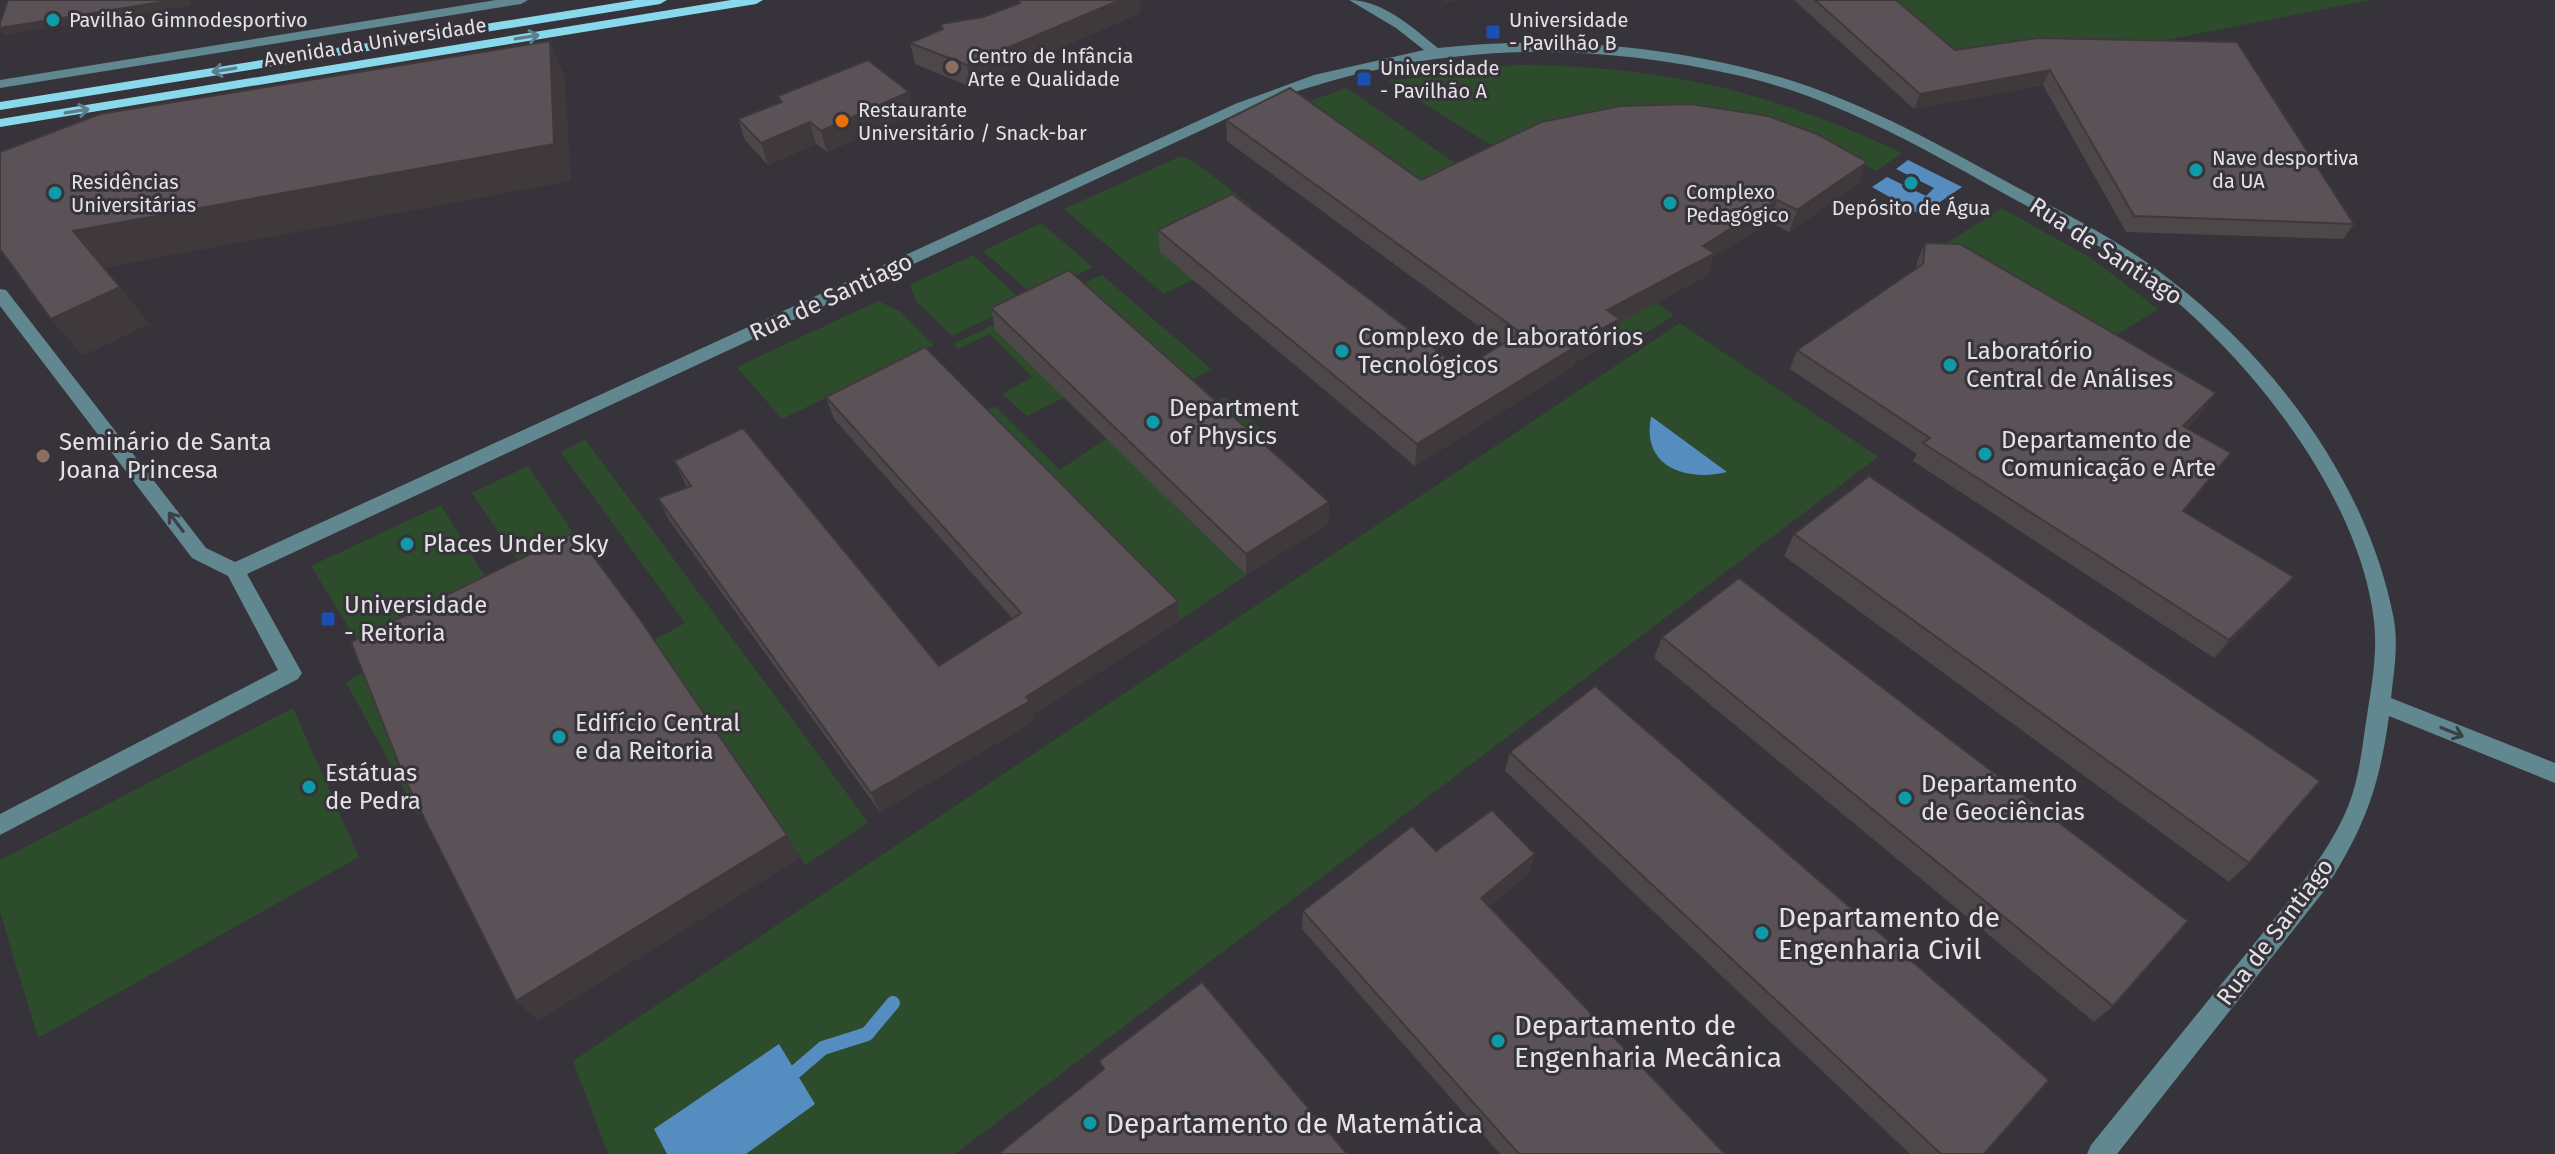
<svg xmlns="http://www.w3.org/2000/svg" width="2555" height="1154" viewBox="0 0 2555 1154" font-family="'Fira Sans',sans-serif">
<style>
.green{fill:#2d4c2c}
.water{fill:#558dc0}
.lines{fill:none;stroke-linecap:round;stroke-linejoin:round}
.stream{stroke:#558dc0;stroke-width:14}
.minor{fill:#618790;fill-rule:evenodd}
.major{fill:#88d9eb;fill-rule:evenodd}
.wall{fill:#4d474a}
.shaded-wall{fill:#3f393c}
.building{fill:#5a5256;stroke:#3f393c;stroke-width:2}
.oneway{stroke:#5b7e8a}
.oneway2{stroke:#3d4047}
.culture-dot{fill:#0f9aa8;stroke:#37333a;stroke-width:3}
.transit-dot{fill:#1a4fb4;stroke:#37333a;stroke-width:3}
.education-dot{fill:#8d6e63;stroke:#37333a;stroke-width:3}
.food-dot{fill:#e8710a;stroke:#37333a;stroke-width:3}
.labels{text-anchor:middle;stroke-width:6;stroke-linejoin:round;paint-order:stroke}
.far-poi-label{font-size:20px;fill:#e4e2e6;stroke:#37333a;text-anchor:start}
.far-street-label{font-size:20px;fill:#e4e2e6;stroke:#37333a}
.street-label{font-size:24px;fill:#e4e2e6;stroke:#37333a}
.poi-label{font-size:24px;fill:#e4e2e6;stroke:#37333a;text-anchor:start}
.near-poi-label{font-size:28px;fill:#e4e2e6;stroke:#37333a;text-anchor:start}
</style>
<rect width="100%" height="100%" fill="#37333a"/>
<g class="green">
<polygon points="1810,0 2370,0 2038,65 1953,58"/>
<path d="M 1517,65 C 1663,66 1770,91 1902,153 L 1876,171 L 1845,155 L 1497,149 L 1388,81 Z"/>
<polygon points="1347,88 1674,315 1625,346 1615,340 1307,102"/>
<polygon points="1181,156 1195,162 1251,206 1233,216 1193,279 1164,294 1064,209"/>
<polygon points="2001,208 2091,258 2158,309 2107,341 1938,249"/>
<polygon points="1041,223 1093,267 1035,297 983,251"/>
<polygon points="973,255 1023,302 952,336 916,301 910,285"/>
<polygon points="1102,275 1211,369 1179,388 1065,292"/>
<polygon points="878,301 899,311 934,345 782,419 737,367"/>
<polygon points="1025,310 1065,397 1027,416 1002,394 1032,377 990,334 958,349 953,344"/>
<polygon points="1680,323 1878,457 955,1154 608,1154 573,1061"/>
<polygon points="1224,397 1237,404 1238,415 1249,418 1274,439 1250,452 1202,409"/>
<polygon points="995,406 1060,470 1107,438 1246,575 1179,621 977,416"/>
<polygon points="585,439 868,822 806,865 652,641 685,623 561,452"/>
<polygon points="528,466 591,559 536,588 472,493"/>
<polygon points="441,505 501,603 428,806 418,815 346,682 373,667 311,566"/>
<polygon points="293,708 359,857 38,1038 0,912 0,860"/>
</g>
<g class="water">
<polygon points="1908,160 1962,187 1921,215 1872,187 1887,177 1926,196 1934,188 1896,169"/>
<path d="M 1651,417 L 1652,417 L 1727,472 C 1686,482 1641,467 1651,417 Z"/>
<polygon points="779,1044 815,1104 746,1154 667,1154 654,1129"/>
</g>
<g class="lines">
<polyline class="stream" points="795,1072 823,1048 867,1034 893,1003"/>
<g class="minor">
<polygon points="496,0 528,0 521,4 0,88 0,80"/>
<path d="M 1349,0 C 1383,0 1413,28 1438,48 C 1549,35 1669,46 1776,76 C 1855,99 1927,138 1998,177 C 2056,209 2117,238 2169,279 C 2274,359 2367,483 2393,615 C 2399,642 2394,671 2391,698 L 2555,763 L 2555,783 L 2389,716 C 2379,789 2364,829 2324,891 L 2117,1154 L 2087,1154 L 2091,1145 L 2292,897 C 2313,868 2336,838 2349,804 C 2359,778 2362,749 2366,722 C 2371,689 2378,654 2374,621 C 2360,498 2254,363 2160,288 C 2109,248 2050,219 1994,188 C 1914,143 1831,97 1741,76 C 1566,36 1412,45 1245,110 L 247,574 L 302,673 L 298,679 L 0,835 L 0,814 L 278,670 L 228,576 L 192,558 L 0,306 L 0,289 L 6,290 L 206,548 L 235,562 L 1235,104 L 1314,75 L 1424,50 L 1396,28 Z"/>
</g>
<g class="major">
<polygon points="635,0 667,0 660,4 0,110 0,102"/>
<polygon points="731,0 763,0 756,4 0,127 0,119"/>
</g>
</g>
<g class="wall">
<polygon points="1019,0 1139,0 1140,13 971,87 915,64 910,43 1020,3"/>
<polygon points="1794,0 1896,0 1955,50 2038,38 2354,224 2343,239 2126,232 2043,85 1914,109"/>
<polygon points="909,92 914,114 827,152 816,144 768,165 745,140 738,119 780,103 778,96"/>
<polygon points="1226,120 1421,180 1859,183 1789,232 1770,222 1713,257 1708,275 1619,323 1615,340 1574,363 1573,367 1415,466 1160,252 1158,230 1461,369 1503,344 1227,141"/>
<polygon points="1925,243 2203,411 2187,428 2231,453 2184,512 2278,595 2214,658 1913,461 1917,454 1790,369 1797,350 1916,269 1917,262"/>
<polygon points="991,308 1329,502 1328,524 1246,575 995,330"/>
<polygon points="826,397 1179,621 1033,715 1034,721 880,812 669,520 658,498 687,487 674,461 939,666 1012,618 834,419"/>
<polygon points="1794,534 2249,863 2229,882 1784,556"/>
<polygon points="1662,637 2113,1006 2094,1022 1654,658"/>
<polygon points="1510,752 1984,1154 1910,1154 1505,771"/>
<polygon points="1436,851 1530,873 1489,906 1725,1154 1500,1154 1302,929 1303,911"/>
</g>
<g class="shaded-wall">
<polygon points="174,0 191,0 190,6 4,35 0,30 0,28"/>
<polygon points="1120,0 1139,0 1140,13 971,87 967,65"/>
<polygon points="1443,0 1460,0 1443,3"/>
<polygon points="550,41 565,77 571,181 103,268 73,231"/>
<polygon points="2050,70 2043,85 1914,109 1920,94"/>
<polygon points="909,92 914,114 827,152 821,131"/>
<polygon points="810,122 816,144 768,165 761,143"/>
<polygon points="1867,162 1859,183 1789,232 1797,210"/>
<polygon points="1777,200 1770,222 1713,257 1708,275 1619,323 1615,340 1574,363 1573,367 1415,466 1417,444 1607,310 1703,246"/>
<polygon points="120,287 149,324 83,356 51,319"/>
<polygon points="2216,393 2203,411 2170,444 2183,426"/>
<polygon points="2231,453 2217,472 2170,529 2183,511"/>
<polygon points="1329,502 1328,524 1246,575 1246,554"/>
<polygon points="2294,577 2278,595 2214,658 2229,640"/>
<polygon points="1178,601 1179,621 1033,715 1034,721 880,812 871,793"/>
<polygon points="787,835 800,858 538,1021 516,1001"/>
<polygon points="1535,854 1530,873 1476,916 1481,898"/>
</g>
<g class="building">
<polygon points="8,0 174,0 0,28 0,23"/>
<polygon points="1019,0 1120,0 967,65 910,43 943,29 941,24 983,17 1020,3"/>
<polygon points="1815,0 1896,0 1955,50 2038,38 2237,42 2354,224 2134,216 2050,70 1920,94"/>
<polygon points="550,41 554,144 73,231 120,287 51,319 0,249 0,152 100,114"/>
<polygon points="868,60 909,92 821,131 810,122 761,143 738,119 782,102 778,96"/>
<polygon points="1290,88 1421,180 1541,122 1620,106 1691,104 1768,116 1817,134 1867,162 1797,210 1777,200 1703,246 1715,253 1607,310 1620,319 1575,343 1578,345 1417,444 1158,230 1232,194 1461,369 1521,333 1226,120"/>
<polygon points="1925,243 1960,244 2216,393 2183,426 2231,453 2183,511 2294,577 2229,640 1923,443 1930,438 1797,350 1923,264"/>
<polygon points="1069,270 1329,502 1246,554 991,308"/>
<polygon points="925,347 1178,601 1026,697 1030,701 871,793 658,498 691,486 674,461 743,428 939,666 1021,613 826,397"/>
<polygon points="1869,476 2320,781 2249,863 1794,534"/>
<polygon points="575,532 637,615 787,835 516,1001 406,782 351,642"/>
<polygon points="1739,578 2188,921 2113,1006 1662,637"/>
<polygon points="1595,686 2049,1080 1984,1154 1941,1154 1510,752"/>
<polygon points="1492,810 1535,854 1481,898 1725,1154 1519,1154 1303,911 1412,826 1436,851"/>
<polygon points="1202,982 1347,1154 998,1154 1104,1069 1099,1061"/>
</g>
<defs><path id="oneway-shaft" d="M-6 0H5M1.5-3L5.5 0L1.5 3" fill="none" stroke-width="1.6" stroke-linecap="round" stroke-linejoin="round" transform="scale(2)"/></defs>
<g class="oneway">
<use href="#oneway-shaft" transform="translate(527 37) rotate(-9)"/>
<use href="#oneway-shaft" transform="translate(224 70) rotate(171)"/>
<use href="#oneway-shaft" transform="translate(77 111) rotate(-9)"/>
</g>
<g class="oneway2">
<use href="#oneway-shaft" transform="translate(176 522) rotate(-127)"/>
<use href="#oneway-shaft" transform="translate(2452 732) rotate(22)"/>
</g>
<g class="culture-dot">
<circle cx="53" cy="20" r="8"/>
<circle cx="2196" cy="170" r="8"/>
<circle cx="1911" cy="183" r="8"/>
<circle cx="55" cy="193" r="8"/>
<circle cx="1670" cy="203" r="8"/>
<circle cx="1342" cy="351" r="8"/>
<circle cx="1950" cy="365" r="8"/>
<circle cx="1153" cy="422" r="8"/>
<circle cx="1985" cy="454" r="8"/>
<circle cx="407" cy="544" r="8"/>
<circle cx="559" cy="737" r="8"/>
<circle cx="309" cy="787" r="8"/>
<circle cx="1905" cy="798" r="8"/>
<circle cx="1762" cy="933" r="8"/>
<circle cx="1498" cy="1041" r="8"/>
<circle cx="1090" cy="1123" r="8"/>
</g>
<g class="transit-dot">
<rect x="1485" y="24" width="16" height="16" rx="4"/>
<rect x="1356" y="71" width="16" height="16" rx="4"/>
<rect x="320" y="611" width="16" height="16" rx="4"/>
</g>
<g class="education-dot">
<circle cx="952" cy="67" r="8"/>
<circle cx="43" cy="456" r="8"/>
</g>
<circle class="food-dot" cx="842" cy="121" r="8"/>
<g class="labels">
<g class="far-poi-label">
<text x="69" y="27">Pavilhão Gimnodesportivo</text>
<text x="1509" y="27">Universidade<tspan x="1509" dy="23">- Pavilhão B</tspan></text>
<text x="968" y="63">Centro de Infância<tspan x="968" dy="23">Arte e Qualidade</tspan></text>
<text x="1380" y="75">Universidade<tspan x="1380" dy="23">- Pavilhão A</tspan></text>
<text x="858" y="117">Restaurante<tspan x="858" dy="23">Universitário / Snack-bar</tspan></text>
<text x="2212" y="165">Nave desportiva<tspan x="2212" dy="23">da UA</tspan></text>
<text x="71" y="189">Residências<tspan x="71" dy="23">Universitárias</tspan></text>
<text x="1686" y="199">Complexo<tspan x="1686" dy="23">Pedagógico</tspan></text>
<text x="1911" y="215" text-anchor="middle">Depósito de Água</text>
</g>
<g class="far-street-label">
<text transform="translate(375 42) rotate(-9)" y="7">Avenida da Universidade</text>
</g>
<g class="street-label">
<text transform="translate(2106 251) rotate(33)" y="8">Rua de Santiago</text>
<text transform="translate(831 297) rotate(-25)" y="8">Rua de Santiago</text>
<text transform="translate(2275 932) rotate(-53)" y="8">Rua de Santiago</text>
</g>
<g class="poi-label">
<text x="1358" y="345">Complexo de Laboratórios<tspan x="1358" dy="28">Tecnológicos</tspan></text>
<text x="1966" y="359">Laboratório<tspan x="1966" dy="28">Central de Análises</tspan></text>
<text x="1169" y="416">Department<tspan x="1169" dy="28">of Physics</tspan></text>
<text x="2001" y="448">Departamento de<tspan x="2001" dy="28">Comunicação e Arte</tspan></text>
<text x="59" y="450">Seminário de Santa<tspan x="59" dy="28">Joana Princesa</tspan></text>
<text x="423" y="552">Places Under Sky</text>
<text x="344" y="613">Universidade<tspan x="344" dy="28">- Reitoria</tspan></text>
<text x="575" y="731">Edifício Central<tspan x="575" dy="28">e da Reitoria</tspan></text>
<text x="325" y="781">Estátuas<tspan x="325" dy="28">de Pedra</tspan></text>
<text x="1921" y="792">Departamento<tspan x="1921" dy="28">de Geociências</tspan></text>
</g>
<g class="near-poi-label">
<text x="1778" y="927">Departamento de<tspan x="1778" dy="32">Engenharia Civil</tspan></text>
<text x="1514" y="1035">Departamento de<tspan x="1514" dy="32">Engenharia Mecânica</tspan></text>
<text x="1106" y="1133">Departamento de Matemática</text>
</g>
</g>
</svg>
